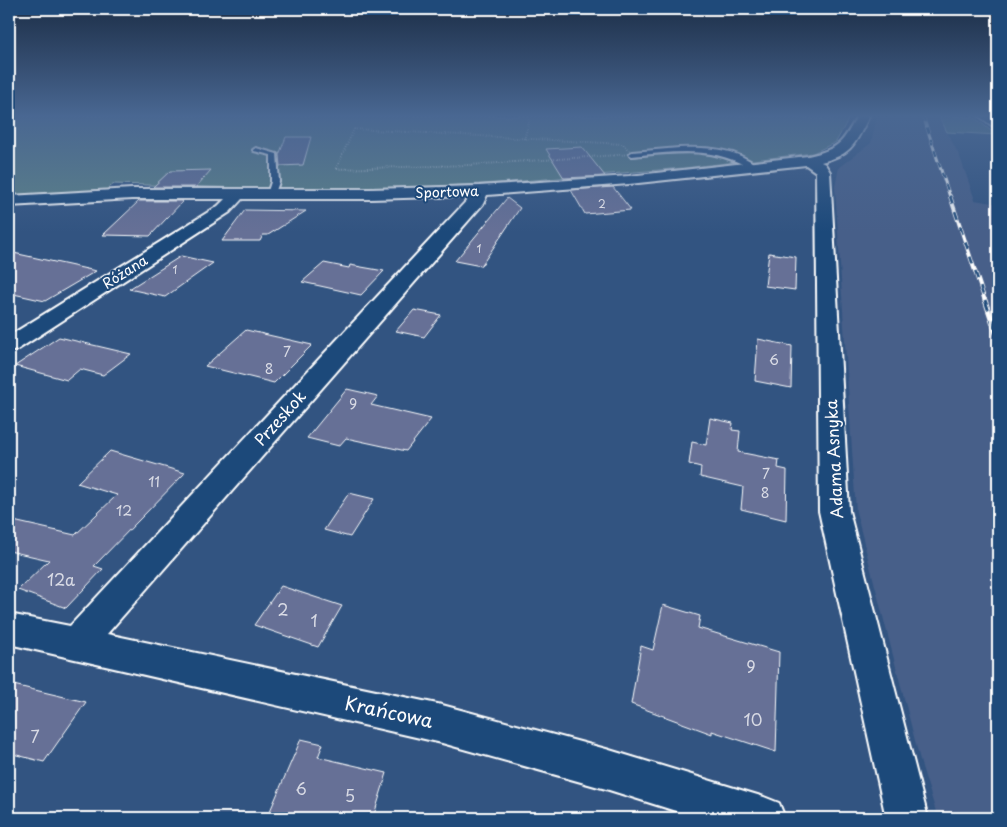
<svg xmlns="http://www.w3.org/2000/svg" width="1007" height="827" viewBox="0 0 1007 827" font-family="'Playpen Sans',sans-serif">
<style>
.built{fill:#465f89}
.green{fill:#5d8287;stroke:#aec0c3}
.building{fill:#667096;stroke:#fff}
.lines{fill:none;stroke-linecap:round;stroke-linejoin:round}
.lane-casing{stroke:#fff;stroke-width:4}
.street-casing{stroke:#fff;stroke-width:4}
.path{stroke:#fff;stroke-width:2;stroke-dasharray:0.5 2;stroke-linecap:butt}
.lane{fill:#1f4a7a;fill-rule:evenodd}
.street{fill:#1f4a7a;fill-rule:evenodd}
.rail-far2-casing{stroke:#fff;stroke-width:3}
.rail-far1-casing{stroke:#fff;stroke-width:4}
.rail-casing{stroke:#fff;stroke-width:5}
.rail-far2{stroke:#1f4a7a;stroke-width:2;stroke-dasharray:6;stroke-linecap:butt}
.rail-far1{stroke:#1f4a7a;stroke-width:2.5;stroke-dasharray:8;stroke-linecap:butt}
.rail{stroke:#1f4a7a;stroke-width:3;stroke-dasharray:10;stroke-linecap:butt}
.labels{text-anchor:middle;stroke-width:4;stroke-linejoin:round;paint-order:stroke}
.far-number-label{font-size:11px;fill:#d9dbe5}
.far-street-label{font-size:14px;fill:#fff;stroke:#1f4a7a}
.number-label{font-size:14px;fill:#d9dbe5}
.street-label{font-size:16px;fill:#fff;stroke:#1f4a7a}
.near-number-label{font-size:16px;fill:#d9dbe5}
.near-street-label{font-size:19px;fill:#fff;stroke:#1f4a7a}
</style>
<rect width="100%" height="100%" fill="#325481"/>
<filter id="ink" filterUnits="userSpaceOnUse"><feTurbulence type="fractalNoise" baseFrequency=".02" numOctaves="2"/><feDisplacementMap in="SourceGraphic" scale="10" xChannelSelector="R" yChannelSelector="G"/><feConvolveMatrix kernelMatrix="1 2 1 2 8 2 1 2 1" color-interpolation-filters="sRGB"/></filter>
<g filter="url(#ink)">
<polygon class="built" points="877,116 939,116 960,157 975,200 998,204 998,818 938,818 921,764 856,512 835,187 839,167 871,143"/>
<g class="green">
<polygon points="9,116 850,116 836,142 813,153 684,168 497,183 407,188 280,189 114,184 103,192 9,198"/>
<polygon points="939,116 974,117 996,135 947,132"/>
</g>
<g class="building">
<polygon points="286,137 311,137 303,165 280,166 279,155"/>
<polygon points="582,147 605,176 564,178 546,149"/>
<polygon points="211,170 196,187 153,187 170,171"/>
<polygon points="613,187 631,210 585,214 571,190"/>
<polygon points="507,198 520,208 481,266 455,261"/>
<polygon points="139,201 183,201 150,236 103,235"/>
<polygon points="245,210 306,211 268,235 263,235 260,241 222,241"/>
<polygon points="9,252 96,271 45,301 9,293"/>
<polygon points="769,253 796,257 795,290 765,286"/>
<polygon points="181,256 213,263 165,297 129,289"/>
<polygon points="324,263 349,268 350,265 384,271 361,295 302,282"/>
<polygon points="414,310 441,315 424,337 396,331"/>
<polygon points="246,330 312,345 274,383 205,366"/>
<polygon points="59,337 131,354 103,375 80,369 67,380 15,366"/>
<polygon points="758,339 792,346 791,388 755,381"/>
<polygon points="347,389 378,396 371,405 431,419 406,451 346,438 339,446 307,438"/>
<polygon points="710,418 733,423 732,430 740,431 738,452 779,460 778,468 787,470 786,520 741,509 743,487 700,477 701,467 689,464 692,442 706,445"/>
<polygon points="110,451 185,473 94,566 103,569 66,608 18,590 49,560 9,551 9,520 75,535 117,495 77,483"/>
<polygon points="349,493 374,499 350,537 324,530"/>
<polygon points="281,586 342,606 318,647 254,625"/>
<polygon points="663,605 700,616 698,628 779,652 776,752 712,731 712,734 631,704 641,646 653,650"/>
<polygon points="9,684 86,702 44,762 9,753"/>
<polygon points="301,739 323,744 318,757 387,773 373,818 267,818"/>
</g>
<g class="lines">
<defs>
<g id="lane">
<polygon points="256,148 277,154 279,182 274,196 267,194 271,182 271,155 254,151 253,150"/>
<path d="M 679,148 C 705,147 736,148 757,166 L 750,168 C 711,146 675,152 632,156 L 629,154 L 632,152 Z"/>
</g>
<g id="street">
<path d="M 857,116 L 869,116 C 855,144 853,154 821,162 L 825,164 L 830,172 L 849,511 L 928,818 L 886,818 L 819,511 L 816,172 L 806,165 L 629,184 L 487,195 L 483,204 L 107,634 L 442,705 L 606,749 L 764,797 L 779,803 L 785,818 L 698,818 L 606,789 L 442,743 L 9,644 L 9,614 L 70,626 L 471,196 L 370,199 L 242,199 L 230,212 L 17,350 L 9,352 L 9,336 L 218,206 L 225,199 L 132,199 L 9,206 L 9,196 L 132,189 L 370,189 L 479,186 L 629,176 L 808,156 C 839,149 843,143 857,116 Z"/>
<polygon points="979,116 993,116 998,119 998,128 994,127"/>
</g>
</defs>
<use href="#lane" class="lane-casing"/>
<use href="#street" class="street-casing"/>
<g class="path">
<polyline points="755,116 835,120"/>
<polyline points="912,116 914,117"/>
<polygon points="354,129 623,144 632,154 469,165 336,169"/>
<polyline points="524,139 529,123 528,116"/>
</g>
<use href="#lane" class="lane"/>
<use href="#street" class="street"/>
<defs>
<polyline id="rail-far2" points="923,116 950,197"/>
<polyline id="rail-far1" points="950,196 985,301"/>
<polyline id="rail" points="985,300 998,339"/>
</defs>
<use href="#rail-far2" class="rail-far2-casing"/>
<use href="#rail-far1" class="rail-far1-casing"/>
<use href="#rail" class="rail-casing"/>
<use href="#rail-far2" class="rail-far2"/>
<use href="#rail-far1" class="rail-far1"/>
<use href="#rail" class="rail"/>
</g>
</g>
<linearGradient id="sky" x2="0" y2="1"><stop stop-color="#1c2e47"/><stop offset="0.5" stop-color="#496792"/><stop offset="1" stop-color="#496792" stop-opacity="0"/></linearGradient>
<rect width="1007" height="232" fill="url(#sky)"/>
<g class="labels">
<g class="far-number-label">
<text x="602" y="208">2</text>
<text x="479" y="253">1</text>
<text x="175" y="274">1</text>
</g>
<g class="far-street-label">
<text transform="translate(447 192) rotate(-2)" y="5">Sportowa</text>
<text transform="translate(125 272) rotate(-32)" y="5">Różana</text>
</g>
<g class="number-label">
<text x="287" y="357">7</text>
<text x="774" y="365">6</text>
<text x="269" y="374">8</text>
<text x="353" y="409">9</text>
<text x="766" y="479">7</text>
<text x="154" y="487">11</text>
<text x="765" y="498">8</text>
<text x="124" y="516">12</text>
</g>
<g class="street-label">
<text transform="translate(280 418) rotate(-48)" y="6">Przeskok</text>
<text transform="translate(834 459) rotate(-93)" y="6">Adama Asnyka</text>
</g>
<g class="near-number-label">
<text x="61" y="586">12a</text>
<text x="283" y="616">2</text>
<text x="314" y="627">1</text>
<text x="751" y="673">9</text>
<text x="753" y="726">10</text>
<text x="35" y="743">7</text>
<text x="301" y="795">6</text>
<text x="350" y="802">5</text>
</g>
<g class="near-street-label">
<text transform="translate(389 712) rotate(12)" y="7">Krańcowa</text>
</g>
</g>
<rect width="1007" height="827" fill="none" stroke="#1f4a7a" stroke-width="30"/>
<rect x="15" y="15" width="977" height="797" fill="none" stroke="#fff" stroke-width="2" filter="url(#ink)"/>
</svg>
